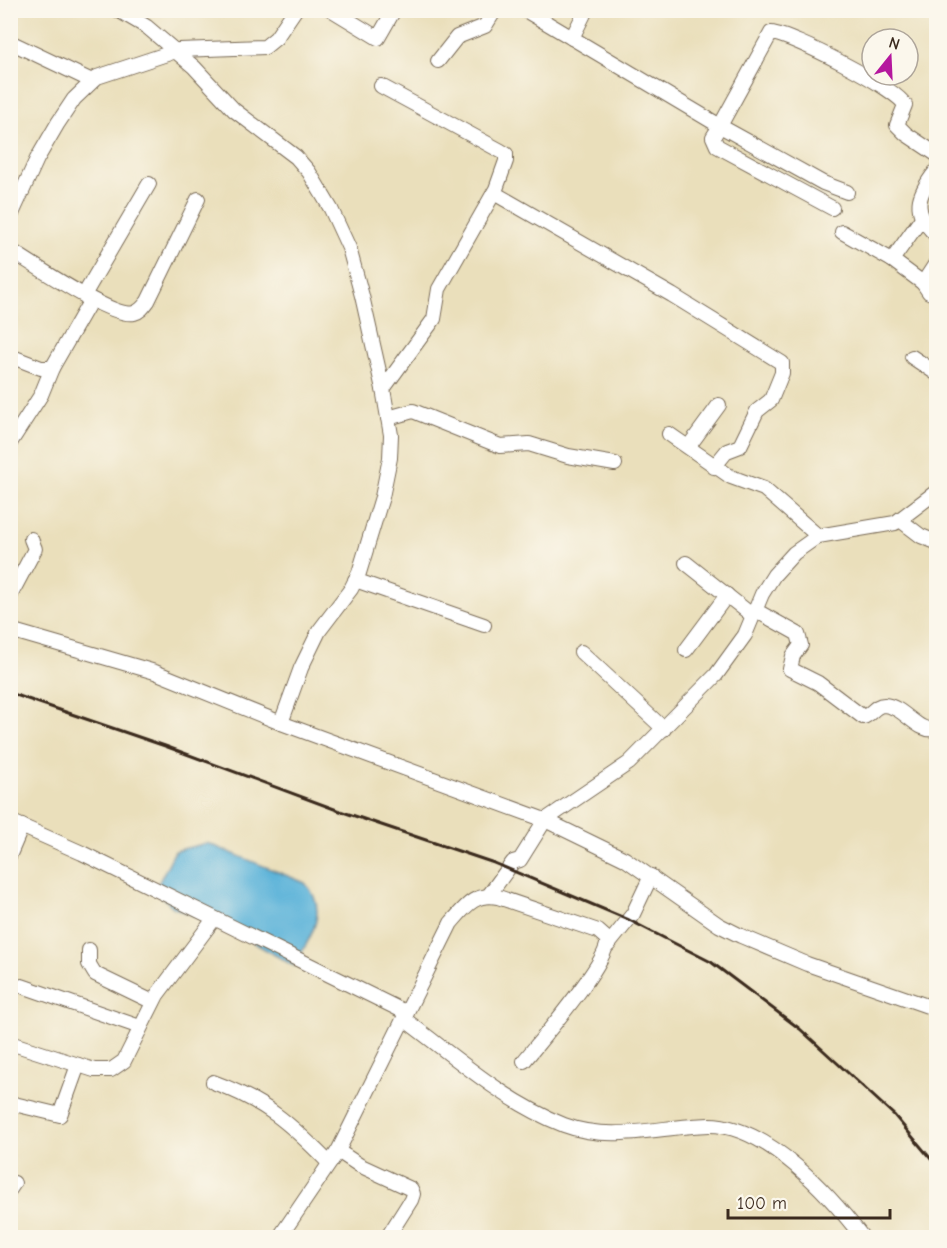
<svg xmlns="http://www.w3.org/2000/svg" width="947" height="1248" viewBox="0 0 947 1248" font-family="'Comic Neue',sans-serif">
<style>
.water{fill:#5cb3d9;stroke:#4c6e7c;stroke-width:1.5}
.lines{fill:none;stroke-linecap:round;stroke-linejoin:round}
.minor-casing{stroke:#786955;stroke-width:16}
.minor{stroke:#fff;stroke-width:14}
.rail{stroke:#3b2a1e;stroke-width:3}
</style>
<rect width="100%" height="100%" fill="#fbf7ec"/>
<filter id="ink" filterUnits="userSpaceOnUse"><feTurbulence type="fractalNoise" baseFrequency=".0167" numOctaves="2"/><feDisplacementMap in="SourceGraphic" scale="12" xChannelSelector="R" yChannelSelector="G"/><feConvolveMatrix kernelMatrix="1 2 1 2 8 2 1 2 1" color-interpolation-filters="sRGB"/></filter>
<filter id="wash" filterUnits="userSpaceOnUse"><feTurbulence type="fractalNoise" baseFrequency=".008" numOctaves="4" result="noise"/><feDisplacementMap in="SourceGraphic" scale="24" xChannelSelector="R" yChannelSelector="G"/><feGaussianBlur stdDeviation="1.35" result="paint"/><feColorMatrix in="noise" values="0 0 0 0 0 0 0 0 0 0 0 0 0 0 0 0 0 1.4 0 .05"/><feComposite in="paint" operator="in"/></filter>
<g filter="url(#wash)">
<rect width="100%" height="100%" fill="#eadfbb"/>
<path class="water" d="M 207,843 L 305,883 C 331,911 309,939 294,966 L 235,932 L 173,907 L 155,890 L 175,851 Z"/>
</g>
<g filter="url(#ink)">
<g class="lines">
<defs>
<g id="minor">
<polyline points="118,10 147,27 194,67 234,110 296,157 309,172 331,209 349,248 362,296 383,389 391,435 390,458 382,497 359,573 351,589 319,631 301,668 281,723"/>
<polyline points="332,10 378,38 394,10"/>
<path d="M 525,10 L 720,126 L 771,33 C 792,35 895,87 905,105 L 897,125 L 906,134 L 936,154"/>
<polyline points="572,38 586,10"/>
<polyline points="10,42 92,81"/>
<polyline points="438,61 457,37 485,26 495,10"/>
<polyline points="381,86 501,151 506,154 506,161 496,189 439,289 434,319 383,389"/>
<path d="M 936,171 C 917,195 911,211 936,235"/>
<polyline points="494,193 672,295 782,363 782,373 771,400 757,411 740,446 727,451 714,467"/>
<polyline points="832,208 717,146 713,137 720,126 823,183 847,192"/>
<polyline points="10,218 37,159 58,123 74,99 97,77 179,50 265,47 276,38 295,10"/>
<polyline points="842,232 892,260 923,283"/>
<path d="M 10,250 C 32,263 112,319 134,313 C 141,311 144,306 148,301 L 198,199"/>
<polyline points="892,260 922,218"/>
<polyline points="936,263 923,283 929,292 936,295"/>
<polyline points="84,295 149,184"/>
<polyline points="10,356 41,368 52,368 91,300"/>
<polyline points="912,357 936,373"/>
<polyline points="388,418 413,411 500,446 529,444 568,456 615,464"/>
<polyline points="669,434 731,477 764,489 818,536"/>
<polyline points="10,443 41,395 52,368"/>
<polyline points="689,446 719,405"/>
<polyline points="900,520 921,536 936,542"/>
<polyline points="686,563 753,616"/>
<polyline points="355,580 484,625"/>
<polyline points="10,596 35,549 31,539"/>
<path d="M 755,610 L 798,634 L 801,645 L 793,656 L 790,669 L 818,683 L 863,717 C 871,715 875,705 884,705 C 904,706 918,734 936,729"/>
<polyline points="10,630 155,672 281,723 545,820 625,859 719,925 741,936 807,964 936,1009"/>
<polyline points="686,650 727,595"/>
<polyline points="581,652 664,729"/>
<polyline points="10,821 82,853 407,1013"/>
<polyline points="10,854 22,826"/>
<polyline points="489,895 513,862 520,860 545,820 629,763 716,675 745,635 762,594 774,575 794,553 818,536 895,523 936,492"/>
<polyline points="608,945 633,914 651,876"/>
<polyline points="89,950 89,964 95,974 153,1002"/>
<polyline points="22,986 140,1027"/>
<path d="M 404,1019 C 454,1056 505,1102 564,1125 C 611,1143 661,1126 709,1125 C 767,1125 830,1195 863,1238"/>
<polyline points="10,1043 94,1070 111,1070 124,1061 157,995 214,919"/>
<path d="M 213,1082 C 265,1101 290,1123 329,1163"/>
<polyline points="10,1103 60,1115 78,1065"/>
<polyline points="338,1151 359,1165 411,1189 413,1194 411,1200 387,1238"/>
<polyline points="10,1189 14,1183"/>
<path d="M 279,1238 L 338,1151 L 451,923 C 466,906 474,893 498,897 L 598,931 L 607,939 C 611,959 540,1041 524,1061"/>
</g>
</defs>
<use href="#minor" class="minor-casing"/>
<use href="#minor" class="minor"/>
<polyline class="rail" points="10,693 165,746 337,810 494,863 629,920 711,962 800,1029 894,1115 936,1165"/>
</g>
</g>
<rect width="947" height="1248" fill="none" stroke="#fbf7ec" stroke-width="36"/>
<g transform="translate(890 57) rotate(18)"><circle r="28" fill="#fbf7ec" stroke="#aea59a" stroke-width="1.5"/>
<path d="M0-4.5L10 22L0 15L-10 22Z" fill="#b5179e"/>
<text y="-9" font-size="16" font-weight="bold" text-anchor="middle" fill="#3b2a1e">N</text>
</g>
<path d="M728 1209v9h162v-9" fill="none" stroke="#3b2a1e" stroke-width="3"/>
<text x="737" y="1209" font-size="18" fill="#3b2a1e" stroke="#fbf7ec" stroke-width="4.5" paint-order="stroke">100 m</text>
</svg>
